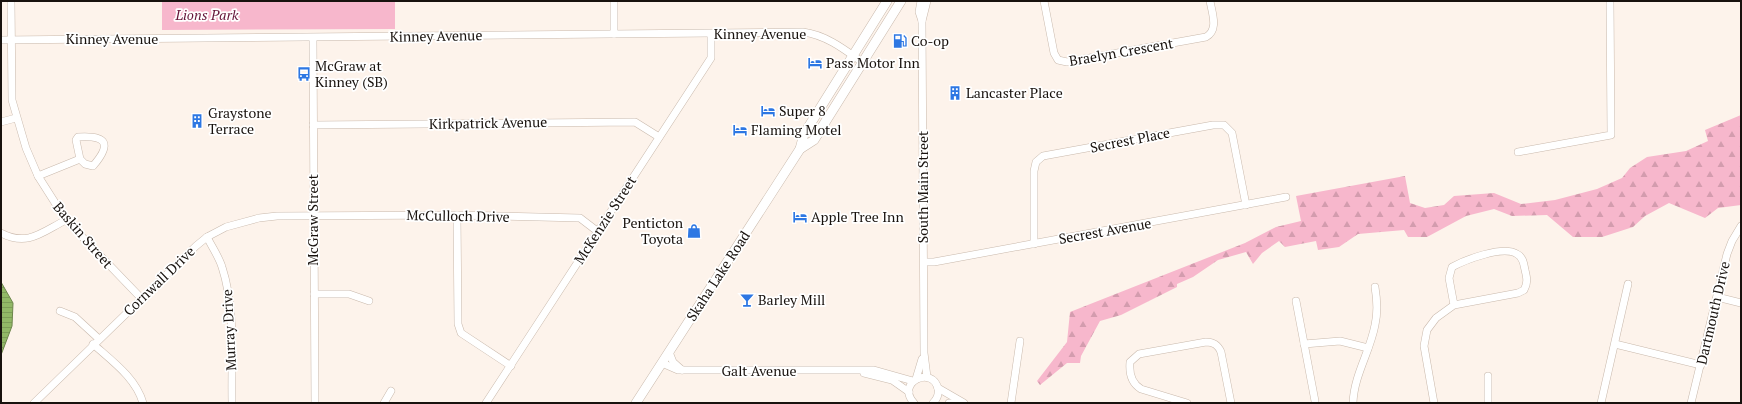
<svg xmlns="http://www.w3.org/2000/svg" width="1742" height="404" viewBox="0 0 1742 404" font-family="'PT Serif',serif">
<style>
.forest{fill:url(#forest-firs)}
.green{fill:#f7b7cc}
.water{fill:url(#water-rules);stroke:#6d864c}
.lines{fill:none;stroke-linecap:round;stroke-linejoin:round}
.minor-casing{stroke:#c9b9ac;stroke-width:8}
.major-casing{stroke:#c9b9ac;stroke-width:10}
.minor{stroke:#fff;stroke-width:7}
.major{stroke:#fff;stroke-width:9}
.labels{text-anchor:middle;stroke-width:3.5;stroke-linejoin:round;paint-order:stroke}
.park-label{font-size:14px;font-style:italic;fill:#651539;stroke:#fff}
.street-label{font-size:14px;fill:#18120e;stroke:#fff}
.poi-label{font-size:14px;fill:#18120e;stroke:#fff;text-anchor:start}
</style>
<defs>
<pattern id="forest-firs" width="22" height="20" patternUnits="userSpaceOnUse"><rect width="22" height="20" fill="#f7b7cc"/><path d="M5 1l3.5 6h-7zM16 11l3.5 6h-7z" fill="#d39cae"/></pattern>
<pattern id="water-rules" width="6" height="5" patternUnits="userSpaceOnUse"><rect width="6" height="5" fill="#92b867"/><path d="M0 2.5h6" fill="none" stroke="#7d9d58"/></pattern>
</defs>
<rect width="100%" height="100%" fill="#fdf3eb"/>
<polygon class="forest" points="1741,115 1741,205 1718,208 1705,218 1669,203 1645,216 1633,227 1602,237 1573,237 1547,215 1512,216 1494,209 1466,216 1427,237 1408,237 1404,230 1358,234 1339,247 1318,250 1316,241 1285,247 1279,241 1262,253 1253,264 1246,252 1218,260 1193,277 1177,284 1177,287 1121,315 1100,321 1081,356 1080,363 1067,363 1040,385 1037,381 1067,342 1070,312 1245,243 1276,227 1301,221 1296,196 1405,176 1410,203 1425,208 1444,205 1454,196 1494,193 1521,204 1555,200 1597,189 1622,178 1630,168 1647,157 1686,151 1708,141 1705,130"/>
<polygon class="green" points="162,1 395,1 395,29 162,30"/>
<polygon class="water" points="1,282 13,303 12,326 1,355"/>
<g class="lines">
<defs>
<g id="minor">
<polyline points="11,1 12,100 26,148 38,176 66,220 141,298"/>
<polyline points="614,1 614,34"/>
<polyline points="921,1 919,12 922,21 924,353 927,377"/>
<path d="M 1044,1 L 1054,53 L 1058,60 L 1067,62 L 1206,37 C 1219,30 1212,13 1210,1"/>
<polyline points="922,21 927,1"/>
<polyline points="313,38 315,403"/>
<path d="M 1,40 L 803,32 C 826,35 844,49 862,62"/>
<polyline points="1,122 16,118"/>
<polyline points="313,125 635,122 659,137"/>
<polyline points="1518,152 1611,135 1610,1"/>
<path d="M 38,176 L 80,159 L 85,164 L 93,166 C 112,144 107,135 78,137 L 76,140 L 80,159"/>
<polyline points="457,215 458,324 461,333 511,366"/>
<path d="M 1,233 C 28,247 42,232 66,220"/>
<path d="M 207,237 C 212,247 219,257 222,267 C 236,310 231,358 232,403"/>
<polyline points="1034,244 1034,171 1036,162 1043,156 1213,125 1224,125 1232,133 1246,205"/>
<polyline points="924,262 934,262 1286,197"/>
<polyline points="314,294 349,294 369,301"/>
<polyline points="1717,297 1741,303"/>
<polyline points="1296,301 1315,401"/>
<polyline points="60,311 75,317 99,339"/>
<path d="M 93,344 C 112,361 136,378 143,403"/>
<polyline points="1304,344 1340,341 1368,348"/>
<polyline points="1615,344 1701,365"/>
<polyline points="669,352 673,362 682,370"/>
<polyline points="662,363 678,370 874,370 913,381"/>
<polyline points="864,373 892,380 909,392"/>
<polyline points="916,379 922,359"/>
<polyline points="938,388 964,403"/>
<polyline points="34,403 196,246 207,237 226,227 259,218 277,216 457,215 580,218 597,231"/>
<polyline points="384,403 391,391"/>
<polyline points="486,403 711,58 711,34"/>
<path d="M 914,403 C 895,382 933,365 938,389 C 939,395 937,399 933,403"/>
<polyline points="949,403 961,403"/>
<polyline points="1011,403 1020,341"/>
<path d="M 1187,403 L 1141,389 C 1131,383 1129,373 1130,362 L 1139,354 L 1206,342 C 1214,342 1218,345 1221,352 L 1231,403"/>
<path d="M 1353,403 C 1354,375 1370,352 1375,325 C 1378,312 1377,299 1375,287"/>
<path d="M 1434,403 L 1424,346 L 1427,330 L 1436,318 L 1454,305 L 1518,293 L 1524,290 C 1528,283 1527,278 1525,270 C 1524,264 1523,257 1517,254 C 1503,245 1465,260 1452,267 L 1449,278 L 1454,305"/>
<polyline points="1488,403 1488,376"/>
<polyline points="1601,403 1628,284"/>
<polyline points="1691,403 1727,254 1732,241 1741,226"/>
</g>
<g id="major">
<polyline points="800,149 814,140 901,1"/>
<polyline points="636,403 800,149 804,134 887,1"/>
</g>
</defs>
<use href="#minor" class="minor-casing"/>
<use href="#major" class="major-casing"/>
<use href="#minor" class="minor"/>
<use href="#major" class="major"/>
</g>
<defs>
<symbol id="fuel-bare" viewBox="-9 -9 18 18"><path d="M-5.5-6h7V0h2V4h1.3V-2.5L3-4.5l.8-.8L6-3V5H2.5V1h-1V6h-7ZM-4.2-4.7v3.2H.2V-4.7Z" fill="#2d77e3" stroke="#fff" stroke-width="2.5" paint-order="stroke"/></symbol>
<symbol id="hotel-bare" viewBox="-9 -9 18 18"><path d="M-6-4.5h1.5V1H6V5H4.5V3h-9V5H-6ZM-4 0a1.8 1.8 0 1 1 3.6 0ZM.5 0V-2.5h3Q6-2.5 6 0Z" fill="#2d77e3" stroke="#fff" stroke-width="2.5" paint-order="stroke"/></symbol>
<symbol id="bus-bare" viewBox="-9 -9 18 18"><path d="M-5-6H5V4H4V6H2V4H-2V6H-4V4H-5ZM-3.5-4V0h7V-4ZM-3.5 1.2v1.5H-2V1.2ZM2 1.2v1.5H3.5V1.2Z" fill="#2d77e3" stroke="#fff" stroke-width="2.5" paint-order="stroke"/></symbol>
<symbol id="building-bare" viewBox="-9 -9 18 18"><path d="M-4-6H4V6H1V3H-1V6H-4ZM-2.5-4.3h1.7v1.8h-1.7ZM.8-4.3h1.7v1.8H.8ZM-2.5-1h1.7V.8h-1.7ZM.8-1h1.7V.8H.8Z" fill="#2d77e3" stroke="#fff" stroke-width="2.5" paint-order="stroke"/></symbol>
<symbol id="shop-bare" viewBox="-9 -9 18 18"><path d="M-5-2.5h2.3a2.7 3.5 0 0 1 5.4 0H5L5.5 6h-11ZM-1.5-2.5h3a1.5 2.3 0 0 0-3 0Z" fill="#2d77e3" stroke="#fff" stroke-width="2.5" paint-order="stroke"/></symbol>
<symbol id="bar-bare" viewBox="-9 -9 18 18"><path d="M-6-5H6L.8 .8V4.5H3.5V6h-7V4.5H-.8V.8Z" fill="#2d77e3" stroke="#fff" stroke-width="2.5" paint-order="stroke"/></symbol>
</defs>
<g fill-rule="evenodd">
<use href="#fuel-bare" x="890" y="31" width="20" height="20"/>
<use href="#hotel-bare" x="805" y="53" width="20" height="20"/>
<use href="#bus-bare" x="294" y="64" width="20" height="20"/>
<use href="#building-bare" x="945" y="83" width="20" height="20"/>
<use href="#hotel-bare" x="758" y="101" width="20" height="20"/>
<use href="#building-bare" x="187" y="111" width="20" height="20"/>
<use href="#hotel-bare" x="730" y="120" width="20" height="20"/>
<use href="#hotel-bare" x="790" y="207" width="20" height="20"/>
<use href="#shop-bare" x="684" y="221" width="20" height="20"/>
<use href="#bar-bare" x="737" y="290" width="20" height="20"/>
</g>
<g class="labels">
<g class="park-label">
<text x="207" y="20">Lions Park</text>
</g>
<g class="street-label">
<text x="760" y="39">Kinney Avenue</text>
<text transform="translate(436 36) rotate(-1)" y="5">Kinney Avenue</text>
<text x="112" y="44">Kinney Avenue</text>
<text transform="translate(1121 52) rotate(-10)" y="5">Braelyn Crescent</text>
<text transform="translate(488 123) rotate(-1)" y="5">Kirkpatrick Avenue</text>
<text transform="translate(1130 140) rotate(-11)" y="5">Secrest Place</text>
<text transform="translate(923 187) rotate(-90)" y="5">South Main Street</text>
<text transform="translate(458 216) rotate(1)" y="5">McCulloch Drive</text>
<text transform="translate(313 220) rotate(-90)" y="5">McGraw Street</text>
<text transform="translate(605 220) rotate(-57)" y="5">McKenzie Street</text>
<text transform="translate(1105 231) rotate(-10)" y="5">Secrest Avenue</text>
<text transform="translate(83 235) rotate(49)" y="5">Baskin Street</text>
<text transform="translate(718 276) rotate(-57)" y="5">Skaha Lake Road</text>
<text transform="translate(159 281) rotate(-44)" y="5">Cornwall Drive</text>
<text transform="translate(1713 313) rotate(-77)" y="5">Dartmouth Drive</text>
<text transform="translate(229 330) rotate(-93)" y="5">Murray Drive</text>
<text x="759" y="376">Galt Avenue</text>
</g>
<g class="poi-label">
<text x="911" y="46">Co-op</text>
<text x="826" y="68">Pass Motor Inn</text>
<text x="315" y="71">McGraw at<tspan x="315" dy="16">Kinney (SB)</tspan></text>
<text x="966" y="98">Lancaster Place</text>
<text x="779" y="116">Super 8</text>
<text x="208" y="118">Graystone<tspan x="208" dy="16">Terrace</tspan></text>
<text x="751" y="135">Flaming Motel</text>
<text x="811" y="222">Apple Tree Inn</text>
<text x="683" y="228" text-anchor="end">Penticton<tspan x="683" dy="16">Toyota</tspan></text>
<text x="758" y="305">Barley Mill</text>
</g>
</g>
<rect width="1742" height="404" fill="none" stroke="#18120e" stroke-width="4"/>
</svg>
